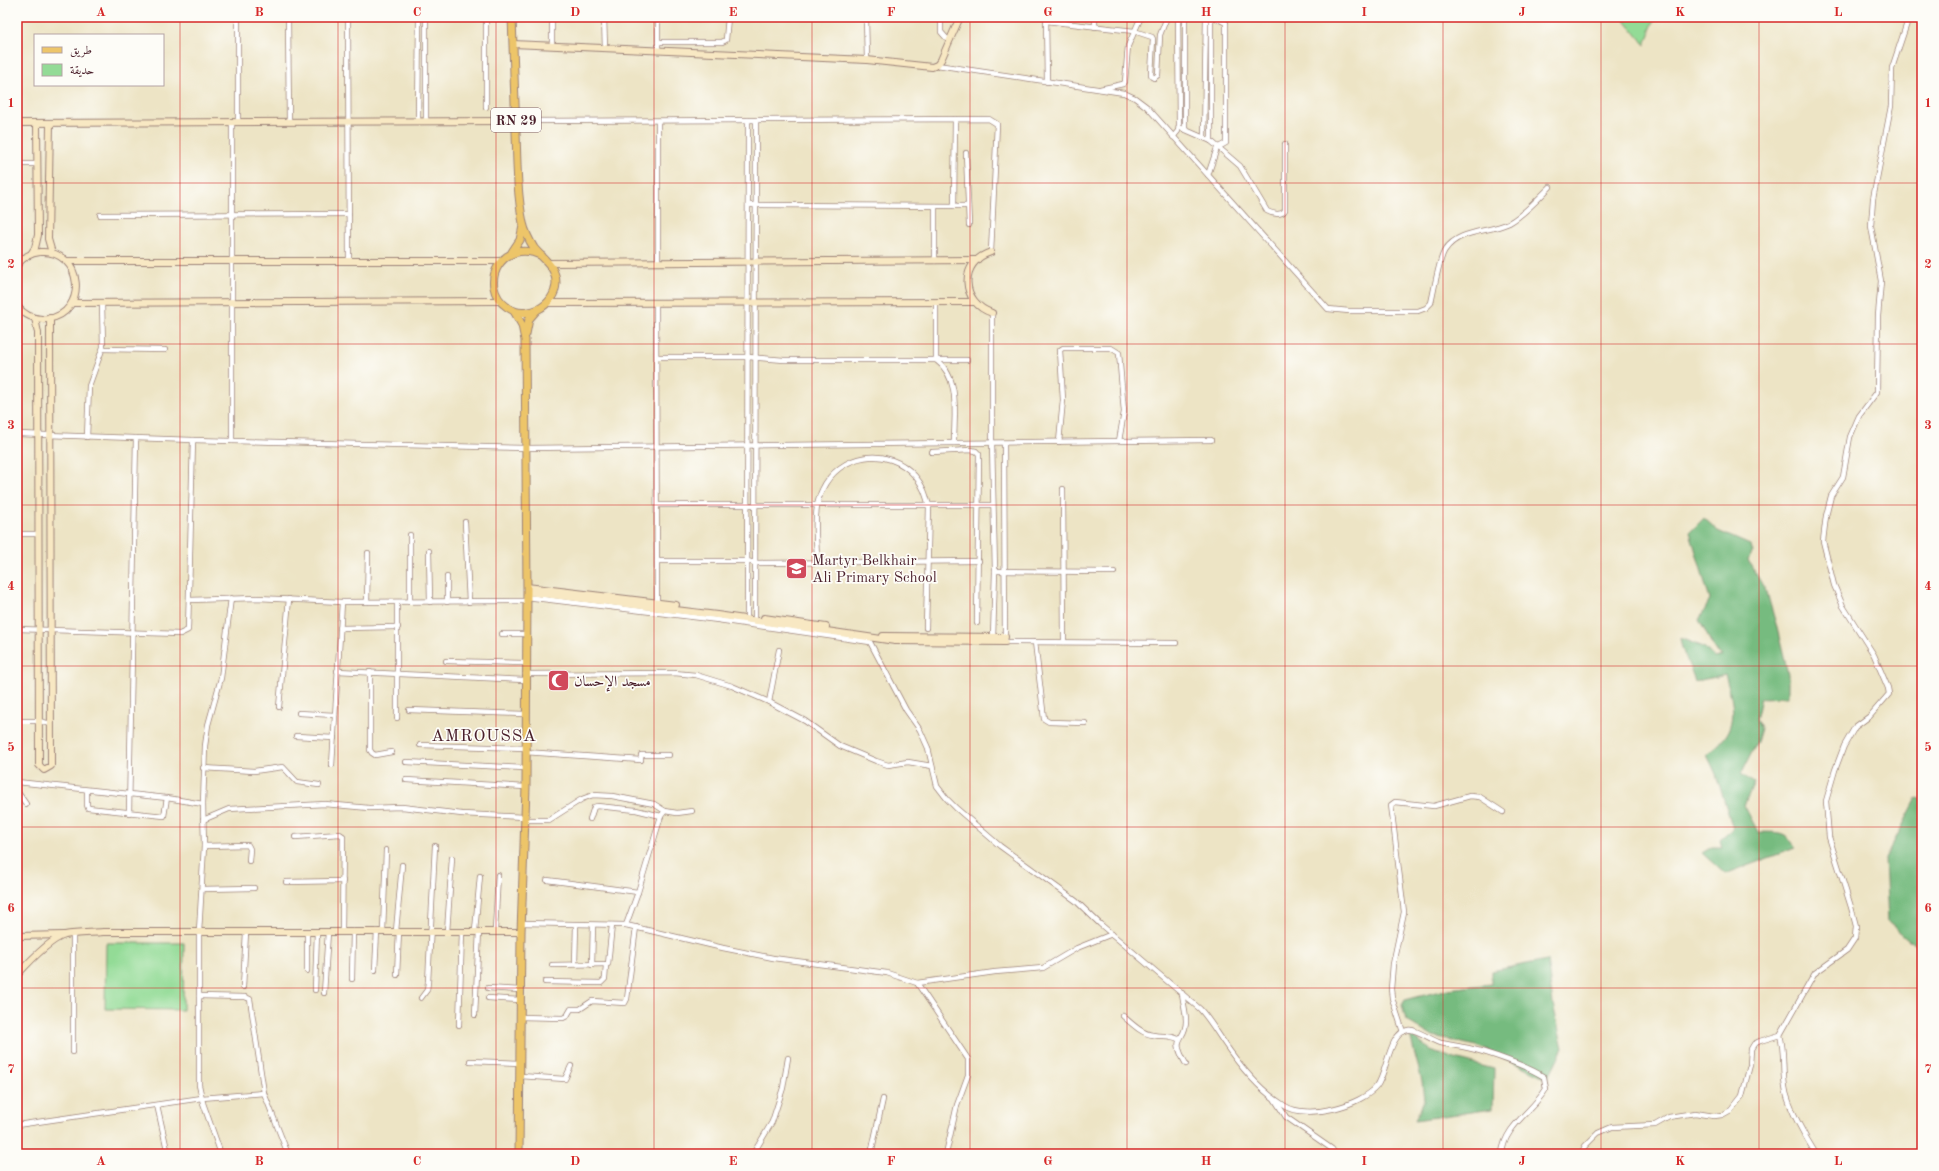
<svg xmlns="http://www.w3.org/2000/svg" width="1939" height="1171" viewBox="0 0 1939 1171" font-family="'Old Standard TT',Amiri,serif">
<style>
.green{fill:#93db96;stroke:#6e7d60}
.forest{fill:#76bb7f;stroke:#606d55}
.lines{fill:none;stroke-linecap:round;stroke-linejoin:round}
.street-casing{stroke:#9c8278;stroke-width:6}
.secondary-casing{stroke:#9c8278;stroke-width:8}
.primary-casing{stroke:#9c8278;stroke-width:9}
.street{stroke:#fff;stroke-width:4.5}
.secondary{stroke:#f8e8c3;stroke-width:6}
.primary{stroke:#edc569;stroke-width:7}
.grid{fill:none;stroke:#d62828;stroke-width:1;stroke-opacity:0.55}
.labels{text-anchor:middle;stroke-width:3.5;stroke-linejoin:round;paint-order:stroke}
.shield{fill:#fdfcf7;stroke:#806168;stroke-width:1}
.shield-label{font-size:14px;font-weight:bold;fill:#4a1f2b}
.poi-label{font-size:15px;fill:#4a1f2b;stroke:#fdfcf7;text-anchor:start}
.quarter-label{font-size:17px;letter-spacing:1px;fill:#4a1f2b;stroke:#fdfcf7}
.neatline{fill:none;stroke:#d62828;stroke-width:1.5}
.grid-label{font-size:13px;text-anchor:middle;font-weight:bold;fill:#d62828}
</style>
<rect width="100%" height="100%" fill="#fdfcf7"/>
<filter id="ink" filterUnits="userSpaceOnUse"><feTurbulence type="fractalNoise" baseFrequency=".025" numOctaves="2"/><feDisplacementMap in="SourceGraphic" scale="8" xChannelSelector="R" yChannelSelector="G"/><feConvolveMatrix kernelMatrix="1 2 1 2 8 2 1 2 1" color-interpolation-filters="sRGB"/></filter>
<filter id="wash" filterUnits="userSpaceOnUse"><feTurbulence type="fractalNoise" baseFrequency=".012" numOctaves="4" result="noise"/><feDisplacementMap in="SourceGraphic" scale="16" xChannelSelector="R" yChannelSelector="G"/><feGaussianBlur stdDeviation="0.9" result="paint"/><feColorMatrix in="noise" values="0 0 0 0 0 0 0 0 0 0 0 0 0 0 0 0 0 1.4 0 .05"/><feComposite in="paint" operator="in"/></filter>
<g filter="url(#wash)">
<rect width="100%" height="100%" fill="#ede4c5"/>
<g class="green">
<polygon points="1622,17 1655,17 1645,45"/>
<polygon points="106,943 184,943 183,1010 105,1009"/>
</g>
<g class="forest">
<path d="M 1704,518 L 1718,531 L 1750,545 L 1753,552 L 1748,560 L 1767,593 L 1776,624 L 1788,674 L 1788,697 L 1761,698 L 1756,720 L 1761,728 L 1757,742 L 1741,774 L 1754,783 L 1744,805 L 1758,832 C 1776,833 1787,829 1795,848 L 1725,874 L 1702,853 L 1712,847 L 1722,847 L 1720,840 L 1733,829 L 1716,774 L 1707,755 C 1713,749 1720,744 1725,737 C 1739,719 1731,695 1725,675 C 1715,678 1705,678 1695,682 C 1691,666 1682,655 1680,638 L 1705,648 L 1714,658 L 1722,656 L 1715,650 L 1699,620 L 1710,600 L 1690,532 Z"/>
<polygon points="1917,798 1922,799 1922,951 1888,922 1885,859"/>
<polygon points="1547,960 1553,1004 1563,1048 1548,1078 1477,1046 1433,1037 1406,1020 1402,1005 1405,1000 1448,989 1491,984 1491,971"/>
<polygon points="1410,1036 1431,1050 1455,1059 1494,1069 1493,1109 1415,1120 1424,1100 1422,1081"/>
</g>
</g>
<g filter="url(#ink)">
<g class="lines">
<defs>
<g id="street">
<polyline points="288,17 289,122"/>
<polyline points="348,17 349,261"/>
<polyline points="426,17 426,121"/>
<polyline points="604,17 605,48"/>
<polyline points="658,17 658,50"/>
<polyline points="866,17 867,60"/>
<polyline points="941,17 941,32 948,40"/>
<polyline points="1046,17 1047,82"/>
<polyline points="1185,17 1185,130"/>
<polyline points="1046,21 1134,31 1152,37 1153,39 1151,74 1152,77 1154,78 1158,75 1160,35 1167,17"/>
<polyline points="1064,23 1064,17"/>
<polyline points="1095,27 1095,17"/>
<polyline points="658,42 722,42 726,40 728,17"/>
<polyline points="552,45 552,17"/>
<path d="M 937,65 L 1124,93 L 1135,98 L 1147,107 L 1328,309 L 1349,311 L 1418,311 L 1426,308 L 1431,303 C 1434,291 1439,258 1445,250 C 1459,229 1488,233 1509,223 C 1524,215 1538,199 1550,187"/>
<polyline points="1100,89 1123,84 1125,82 1128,46 1141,17"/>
<polyline points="486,107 486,17"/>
<polyline points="418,121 419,17"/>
<polyline points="516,121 989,119 997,124 991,252"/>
<polyline points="658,121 658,262"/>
<polyline points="238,122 238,17"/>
<path d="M 1179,127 L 1211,141 L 1240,166 L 1267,211 C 1272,214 1282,216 1285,210 L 1285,144"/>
<polyline points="1173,137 1178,131 1179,125 1178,17"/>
<polyline points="1204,138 1206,17"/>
<polyline points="1211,141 1211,17"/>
<polyline points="966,153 969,225"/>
<polyline points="17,164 37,164"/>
<polyline points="1208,175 1217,148 1226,143 1226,23 1214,17"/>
<polyline points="748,205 968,206"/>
<polyline points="954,206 955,119"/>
<polyline points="100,215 349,214"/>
<polyline points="935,261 935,206"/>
<path d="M 936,302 L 936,360 C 961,378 954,415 954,443"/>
<polyline points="656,303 657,606"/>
<polyline points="992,313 992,443 995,571 993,638"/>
<polyline points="103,349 165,350"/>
<polyline points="657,357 748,357 784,360 967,360"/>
<polyline points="17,434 193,440 526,448 1211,440"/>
<polyline points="87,437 89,386 103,347 102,303"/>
<polyline points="232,441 232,122"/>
<polyline points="1059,442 1063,400 1060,350 1063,348 1111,348 1119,353 1124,412 1119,441"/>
<polyline points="1004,443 1005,642 1176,643"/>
<polyline points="932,452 971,450 976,451 979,454 977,623"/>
<polyline points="1063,489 1064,642"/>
<polyline points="657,505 993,505"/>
<polyline points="465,522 469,602"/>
<polyline points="17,534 38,534"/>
<polyline points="410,535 410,602"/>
<polyline points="429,551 430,602"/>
<polyline points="657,561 747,561 755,563 979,561"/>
<path d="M 817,562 C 817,540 812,510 822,490 C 839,453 888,445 915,476 C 923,485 926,495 929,506 L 926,628"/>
<polyline points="995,571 1114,572"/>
<path d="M 526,597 L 718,620 L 870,642 L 906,710 L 920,730 L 928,748 L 937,786 L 947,799 L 956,808 L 1000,846 L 1076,901 L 1100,924 L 1200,1009 C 1209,1019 1215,1029 1223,1041 C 1239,1065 1260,1091 1285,1106 C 1307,1120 1361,1106 1377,1086 C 1387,1073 1389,1032 1408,1030 C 1415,1028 1433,1041 1441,1043 C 1450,1045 1459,1046 1468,1048 C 1487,1052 1528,1066 1544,1077 L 1546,1089 C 1533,1111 1504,1126 1502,1154"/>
<polyline points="189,600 257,598 342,602 526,601"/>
<polyline points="367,602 368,553"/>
<polyline points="447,602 447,577"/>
<polyline points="747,619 748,120"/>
<polyline points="755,620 756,120"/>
<polyline points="340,628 398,627"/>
<polyline points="17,629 180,634 188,630 193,440"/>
<polyline points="502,634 525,634"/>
<polyline points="1035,642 1044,719 1049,722 1085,723"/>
<polyline points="446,661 525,663"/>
<polyline points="337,671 525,680"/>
<polyline points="370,672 370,750 372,753 375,755 392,752"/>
<polyline points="525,674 674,673 696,675 732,686 769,702 805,721 840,746 876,761 888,765 908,762 932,766"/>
<polyline points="769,702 779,650"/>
<polyline points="279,707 289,599"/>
<polyline points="409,710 525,714"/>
<polyline points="299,713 335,715"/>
<polyline points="397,718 397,603"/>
<polyline points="17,721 39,721 51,724"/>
<polyline points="296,736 334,738"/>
<polyline points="420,745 525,748"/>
<polyline points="525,752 641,760 641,755 669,755"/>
<polyline points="406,762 525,768"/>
<polyline points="332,765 342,602"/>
<polyline points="203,768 254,771 283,767 297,782 319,785"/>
<polyline points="406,780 526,787"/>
<polyline points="17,782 167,798 203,804"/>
<polyline points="17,791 26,804"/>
<polyline points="87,791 87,805 88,808 164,816 167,798"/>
<polyline points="129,813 136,438"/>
<polyline points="590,819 594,807 597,806 636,810 661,816"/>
<polyline points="203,820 229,809 325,804 369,808 402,807 462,814 525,817"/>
<polyline points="525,820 549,820 582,799 593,795 612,796 654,804 665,811"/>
<polyline points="295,837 340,834 343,836 342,931"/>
<polyline points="204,846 248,845 250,849 249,861"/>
<polyline points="547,880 638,892"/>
<polyline points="286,882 343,881"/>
<polyline points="202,889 254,888"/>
<polyline points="521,923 626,925 723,948 773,958 887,973 917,983 968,1059 968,1075 957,1105 946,1154"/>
<polyline points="626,925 638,892 661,816 665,811 677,813 692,811"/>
<polyline points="383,931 386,850"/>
<polyline points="396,931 402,865"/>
<polyline points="475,931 480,876"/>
<polyline points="495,931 498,875"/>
<polyline points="447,932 452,858"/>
<polyline points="73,934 73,1052"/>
<polyline points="575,964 576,925"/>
<polyline points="552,965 608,964 612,925"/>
<polyline points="592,965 593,925"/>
<polyline points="375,970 377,931"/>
<polyline points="307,971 307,932"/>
<polyline points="397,975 399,931"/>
<polyline points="352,979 353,931"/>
<polyline points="545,982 601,983 605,979 606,965"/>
<polyline points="917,983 995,972 1043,968 1077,948 1112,934"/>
<polyline points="243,987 246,932"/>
<polyline points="488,988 521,990"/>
<polyline points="315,990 317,932"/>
<polyline points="324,993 328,932"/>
<path d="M 1182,993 C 1183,1002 1186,1012 1186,1021 C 1186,1042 1169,1035 1186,1064"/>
<polyline points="199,996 245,997 250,999 264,1093 288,1154"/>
<polyline points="421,998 427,990 428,982 435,846"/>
<polyline points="488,998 520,1000"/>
<polyline points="475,1015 479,931"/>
<path d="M 1123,1016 C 1131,1023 1142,1034 1153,1035 C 1163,1037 1170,1035 1178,1039"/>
<polyline points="520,1017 563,1018 567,1016 571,1009 580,1009 592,1001 625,1003 627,999 636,927"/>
<polyline points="459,1025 462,932"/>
<polyline points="1403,1032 1392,998 1391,989 1393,964 1404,912 1391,805 1395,802 1434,806 1470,796 1480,797 1503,812"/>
<path d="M 1780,1035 C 1785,1052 1782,1069 1785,1087 C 1787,1105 1806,1138 1816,1154"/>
<polyline points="470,1061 519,1063"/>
<polyline points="520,1076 565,1079 571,1066"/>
<polyline points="1275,1100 1286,1117 1332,1149 1335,1154"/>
<polyline points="157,1105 168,1154"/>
<polyline points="17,1125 202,1098 264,1093"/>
<polyline points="221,1154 203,1103 199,1085 199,932 204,846 203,804 205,746 208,725 221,678 231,598"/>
<polyline points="753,1154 772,1122 783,1088 788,1058"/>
<polyline points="871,1154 883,1099"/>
<polyline points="1581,1154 1585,1146 1598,1133 1612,1127 1655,1125 1669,1117 1695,1113 1714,1116 1722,1115 1731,1110 1742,1096 1750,1065 1751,1049 1754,1044 1760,1041 1780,1035 1815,973 1847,950 1855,938 1856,926 1851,907 1829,837 1826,801 1835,770 1844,746 1855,727 1870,716 1889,694 1888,688 1874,655 1843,606 1834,585 1823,541 1826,516 1831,496 1843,477 1850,437 1859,416 1877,392 1878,316 1881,281 1871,226 1873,199 1891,106 1892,68 1909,17"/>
</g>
<g id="secondary">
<polyline points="513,44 867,60 932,67 937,65 941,60 960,17"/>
<polyline points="17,123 516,121"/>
<polyline points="50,124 48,239 52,253"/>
<path d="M 991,252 C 958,262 961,303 992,313"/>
<polyline points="31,254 35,248 38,235 37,124"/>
<polyline points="67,261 501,261"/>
<polyline points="549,263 977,260"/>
<path d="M 17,265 C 23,257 31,253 40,252 C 84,249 89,314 47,319 C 35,320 24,315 17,306"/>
<polyline points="72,303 500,301"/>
<polyline points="547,303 974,302"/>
<polyline points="35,318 38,333 39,765 44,770 51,766 50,318"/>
<polyline points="527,587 676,605"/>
<polyline points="527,592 717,615 895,641 1005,642"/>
<polyline points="764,618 826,627"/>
<polyline points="883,636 1005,637"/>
<polyline points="17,936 64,935"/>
<path d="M 17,975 C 27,964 50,939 65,935 C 77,933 91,933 103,932 L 521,932"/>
</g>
<g id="primary">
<path d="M 512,17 C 513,55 515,94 516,132 C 517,163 517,193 523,223 C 525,232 529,240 534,248 C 543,259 556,266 556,283 C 555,307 526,321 507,307 C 476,285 503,236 542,256"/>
<polyline points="512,252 520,240 523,226"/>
<polyline points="514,311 522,325 525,340 527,589 526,787 521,932 519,1154"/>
<polyline points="526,334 529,319 536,311"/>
</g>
</defs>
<use href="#street" class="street-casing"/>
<use href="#secondary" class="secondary-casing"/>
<use href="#primary" class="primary-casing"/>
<use href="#street" class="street"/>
<use href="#secondary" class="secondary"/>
<use href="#primary" class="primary"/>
</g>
</g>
<path class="grid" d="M 180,17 L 180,1154M 338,17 L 338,1154M 496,17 L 496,1154M 654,17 L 654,1154M 812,17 L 812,1154M 970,17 L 970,1154M 1127,17 L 1127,1154M 1285,17 L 1285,1154M 1443,17 L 1443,1154M 1601,17 L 1601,1154M 1759,17 L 1759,1154M 17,183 L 1922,183M 17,344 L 1922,344M 17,505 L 1922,505M 17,666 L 1922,666M 17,827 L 1922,827M 17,988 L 1922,988"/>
<defs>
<symbol id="school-square" viewBox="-11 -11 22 22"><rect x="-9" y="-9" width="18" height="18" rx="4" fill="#d1495b" stroke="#fdfcf7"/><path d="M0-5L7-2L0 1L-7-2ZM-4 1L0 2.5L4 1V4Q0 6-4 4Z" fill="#fff"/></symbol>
<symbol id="mosque-square" viewBox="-11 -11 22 22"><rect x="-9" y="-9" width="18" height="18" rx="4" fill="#d1495b" stroke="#fdfcf7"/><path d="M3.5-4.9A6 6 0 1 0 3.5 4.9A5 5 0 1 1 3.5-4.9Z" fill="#fff"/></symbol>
</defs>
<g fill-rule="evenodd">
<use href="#school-square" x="784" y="556" width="25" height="25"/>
<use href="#mosque-square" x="546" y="668" width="25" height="25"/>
</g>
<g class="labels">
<rect class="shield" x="491" y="108" width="50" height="24" rx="3"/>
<g class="shield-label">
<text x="516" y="125">RN 29</text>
</g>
<g class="poi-label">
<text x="812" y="565">Martyr Belkhair<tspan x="812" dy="17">Ali Primary School</tspan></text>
<text x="574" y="686">مسجد الإحسان</text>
</g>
<g class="quarter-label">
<text x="484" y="741">AMROUSSA</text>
</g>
</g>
<rect width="1939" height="1171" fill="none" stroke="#fdfcf7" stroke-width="44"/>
<rect x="34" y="34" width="130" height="52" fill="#fdfcf7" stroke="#b5a4a5"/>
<rect x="42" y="47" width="20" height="6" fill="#edc569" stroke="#b5a4a5"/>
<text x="70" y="54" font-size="12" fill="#4a1f2b">طريق</text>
<rect x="42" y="64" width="20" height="12" fill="#93db96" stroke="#b5a4a5"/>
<text x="70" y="74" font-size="12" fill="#4a1f2b">حديقة</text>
<rect x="22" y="22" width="1895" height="1127" class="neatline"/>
<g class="grid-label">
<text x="101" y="16">A</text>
<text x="259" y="16">B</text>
<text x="417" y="16">C</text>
<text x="575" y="16">D</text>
<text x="733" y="16">E</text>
<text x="891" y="16">F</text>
<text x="1048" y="16">G</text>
<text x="1206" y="16">H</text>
<text x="1364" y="16">I</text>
<text x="1522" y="16">J</text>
<text x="1680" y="16">K</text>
<text x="1838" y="16">L</text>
<text x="11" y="107">1</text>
<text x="1928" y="107">1</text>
<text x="11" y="268">2</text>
<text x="1928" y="268">2</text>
<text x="11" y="429">3</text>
<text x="1928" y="429">3</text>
<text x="11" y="590">4</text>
<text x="1928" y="590">4</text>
<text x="11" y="751">5</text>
<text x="1928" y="751">5</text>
<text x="11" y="912">6</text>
<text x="1928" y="912">6</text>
<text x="11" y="1073">7</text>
<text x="1928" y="1073">7</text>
<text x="101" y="1165">A</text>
<text x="259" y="1165">B</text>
<text x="417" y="1165">C</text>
<text x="575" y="1165">D</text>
<text x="733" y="1165">E</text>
<text x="891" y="1165">F</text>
<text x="1048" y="1165">G</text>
<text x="1206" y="1165">H</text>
<text x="1364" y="1165">I</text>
<text x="1522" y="1165">J</text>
<text x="1680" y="1165">K</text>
<text x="1838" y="1165">L</text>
</g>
</svg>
